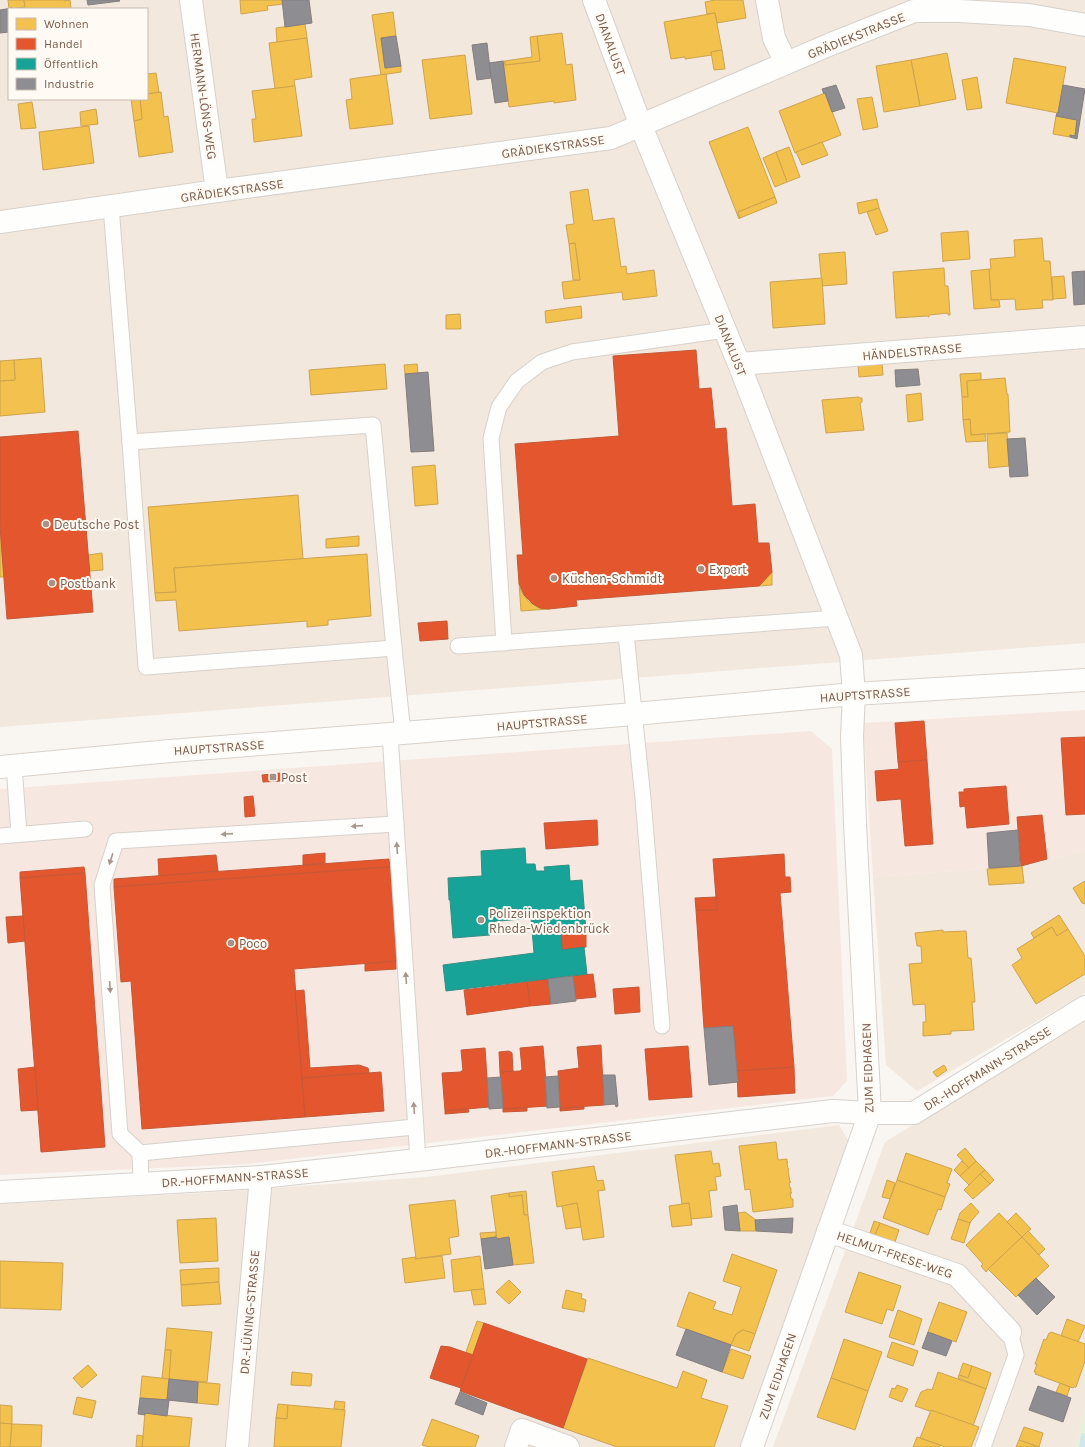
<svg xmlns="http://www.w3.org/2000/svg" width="1085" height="1447" viewBox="0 0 1085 1447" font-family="Karla,sans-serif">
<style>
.residential{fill:#f2e8de;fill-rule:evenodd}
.commercial{fill:#f6e8e1}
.green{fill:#e7f0db}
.homes{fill:#f2c14e;stroke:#cea34e}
.shops{fill:#e4572e;stroke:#c45837}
.public{fill:#17a398;stroke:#358e82}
.industry{fill:#8d8d92;stroke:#877e7d}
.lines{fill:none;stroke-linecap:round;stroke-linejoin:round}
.stream{stroke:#d0e8ea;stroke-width:8}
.lane-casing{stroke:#d7d1cb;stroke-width:17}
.street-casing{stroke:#d7d1cb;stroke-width:24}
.secondary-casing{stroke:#d9d2cb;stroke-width:24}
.lane{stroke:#fefefd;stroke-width:15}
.street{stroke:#fefefd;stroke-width:22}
.secondary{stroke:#fefefd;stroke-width:22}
.oneway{fill:#a8958b}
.poi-dot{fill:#a69286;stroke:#fffaf3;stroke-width:1.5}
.labels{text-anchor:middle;stroke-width:4;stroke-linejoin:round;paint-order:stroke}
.street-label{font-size:13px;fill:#7a5c4d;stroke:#fffaf3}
.poi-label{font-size:13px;fill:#7a5c4d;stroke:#fffaf3;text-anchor:start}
</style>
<rect width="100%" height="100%" fill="#f9f5f0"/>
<g class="residential">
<path d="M 0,0 L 1085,0 L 1085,643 L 0,727 ZM 9,9 L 147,9 L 147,99 L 9,99 Z"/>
<polygon points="1085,851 1085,993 917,1091 886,1065 873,877 1021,866"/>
<polygon points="1085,1018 1085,1408 1075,1447 773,1447 885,1142"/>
<polygon points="839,1125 849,1142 740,1447 0,1447 0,1204 235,1191 426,1177"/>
</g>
<g class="commercial">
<polygon points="1085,710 1085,851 1021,866 873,877 863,723"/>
<polygon points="811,731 832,749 847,1081 833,1096 248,1164 0,1175 0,789"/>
</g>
<polygon class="green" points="1085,1408 1085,1447 1075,1447"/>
<g class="homes">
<polygon points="8,0 24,0 25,7 9,9"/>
<polygon points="24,0 64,0 64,1 70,0 71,9 13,9 25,7"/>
<polygon points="240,0 282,0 283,4 267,6 268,10 241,14"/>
<polygon points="715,0 743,0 746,18 717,23 715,13 707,14 705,2"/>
<polygon points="393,12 396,36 381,38 385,68 401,66 401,72 381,75 372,15"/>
<polygon points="715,13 722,50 711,52 712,55 685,59 685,57 671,59 664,22"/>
<polygon points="305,24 307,38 277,43 276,28"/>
<polygon points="562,33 566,65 572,64 576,100 554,103 554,101 509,107 503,61 505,61 505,65 540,61 537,36"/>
<polygon points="537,36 540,61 505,65 505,61 532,57 530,37"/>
<polygon points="307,38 312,77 294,80 295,86 275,89 269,43"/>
<polygon points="722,50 725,69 714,70 711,52"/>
<polygon points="947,53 956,99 920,106 911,60"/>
<polygon points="465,55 472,114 430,119 422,60"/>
<polygon points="1014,58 1066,67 1058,113 1006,103"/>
<polygon points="911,60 920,106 884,112 876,66"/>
<polygon points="156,73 159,92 147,94 147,74"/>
<polygon points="386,74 393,124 350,129 346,100 352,99 350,79"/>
<polygon points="977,77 982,108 967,110 962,80"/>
<polygon points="295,86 302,136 254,142 252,119 256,119 252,91"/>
<polygon points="161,92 164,117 168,116 173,152 139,157 134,121 142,119 140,99 147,99 147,94"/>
<polygon points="825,93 841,135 795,153 779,111"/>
<polygon points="872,97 878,127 863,130 857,99"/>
<polygon points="131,99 140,99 142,119 134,121"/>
<polygon points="32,102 36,128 21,129 18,104"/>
<polygon points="96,109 98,124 81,126 80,112"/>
<polygon points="1056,116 1077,120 1075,136 1070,135 1070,137 1053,134"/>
<polygon points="89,126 94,163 43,170 39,132"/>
<polygon points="748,127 775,197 738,212 740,218 739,219 709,142"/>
<polygon points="822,142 828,155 802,165 796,152"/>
<polygon points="789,147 800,177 787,182 776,152"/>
<polygon points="776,152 787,182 775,187 763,158"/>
<polygon points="588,189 593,221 614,218 621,267 626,266 627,274 654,270 657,296 623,300 622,292 564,299 562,282 580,280 575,243 569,244 566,225 574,224 570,192"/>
<polygon points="775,197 777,203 740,218 738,212"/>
<polygon points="877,199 879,208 859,214 857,203"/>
<polygon points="879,208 888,231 876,235 867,212"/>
<polygon points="968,231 970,259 944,261 943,262 941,233"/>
<polygon points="1042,238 1044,261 1050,261 1053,300 1042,300 1043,308 1016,310 1015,299 991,300 989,269 991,269 990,259 1015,257 1014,240"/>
<polygon points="575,243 580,280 573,280 569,244"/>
<polygon points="845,252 847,284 822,286 819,254"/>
<polygon points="944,268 945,286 948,286 950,315 948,315 948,313 929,315 929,317 927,316 896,318 893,272"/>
<polygon points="989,269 991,300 999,300 1000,307 974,309 971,271"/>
<polygon points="1064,276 1066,298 1053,299 1052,277"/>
<polygon points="822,278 825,324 773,328 770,282"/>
<polygon points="581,306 582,318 546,323 545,311"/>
<polygon points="460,314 461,329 446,329 446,315"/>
<polygon points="41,358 45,412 0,416 0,381 15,380 14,360"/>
<polygon points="14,360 15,380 0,381 0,361"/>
<polygon points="882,363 883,375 859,377 858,365"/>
<polygon points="385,364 387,389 311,395 309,370"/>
<polygon points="417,364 418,373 405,374 404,365"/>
<polygon points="981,373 981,380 967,381 968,397 962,397 960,374"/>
<polygon points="1005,378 1007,394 1008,394 1010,432 971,435 970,419 963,420 962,397 968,397 967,381"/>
<polygon points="921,393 923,420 908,422 906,395"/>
<polygon points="859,397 860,398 862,398 862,402 860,403 864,430 826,433 822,400"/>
<polygon points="970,419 971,435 985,434 986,441 966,442 963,420"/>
<polygon points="1007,433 1009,466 989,468 987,434"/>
<polygon points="435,465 438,504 415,506 412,467"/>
<polygon points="298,495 303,559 174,568 176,592 155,593 148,507"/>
<polygon points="0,526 4,577 0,577"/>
<polygon points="359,536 359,546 326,548 326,539"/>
<polygon points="102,553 103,570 90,571 88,555"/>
<polygon points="367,554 371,616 328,620 328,625 307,627 307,621 179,631 176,600 156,601 155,593 176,592 174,568"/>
<polygon points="772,572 772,585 759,586"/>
<polygon points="519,583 521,591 529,602 540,608 549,609 521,611"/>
<polygon points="1022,866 1024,883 989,885 987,869"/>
<polygon points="1085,881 1085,904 1082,903 1073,888"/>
<polygon points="1059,915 1068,929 1057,936 1052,927 1034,938 1031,933"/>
<polygon points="1052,927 1057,936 1068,929 1085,956 1085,974 1036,1004 1012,965 1022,958 1017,949"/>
<polygon points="943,930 943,932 966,931 968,958 971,958 975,1002 972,1002 974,1030 951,1031 951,1034 923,1036 923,1022 926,1022 925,1004 913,1005 909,964 922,963 921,946 917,946 915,933"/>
<polygon points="944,1065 947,1070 937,1077 933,1072"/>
<polygon points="776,1142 778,1160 787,1159 787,1162 788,1162 787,1163 788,1169 789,1169 788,1170 790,1182 791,1182 789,1183 790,1188 791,1188 791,1192 792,1193 790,1193 791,1199 793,1199 793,1207 753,1212 750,1189 745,1190 739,1146"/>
<polygon points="965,1148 976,1161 969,1168 957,1155"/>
<polygon points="711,1151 713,1164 719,1163 721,1176 715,1177 717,1190 709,1191 712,1217 691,1219 689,1203 682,1204 675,1155"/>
<polygon points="906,1153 952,1169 947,1183 950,1184 945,1197 897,1180"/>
<polygon points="962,1161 969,1168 960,1176 954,1170"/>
<polygon points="976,1161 985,1170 969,1185 960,1176"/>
<polygon points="594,1166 597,1181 603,1180 605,1190 598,1191 604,1237 583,1240 577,1203 557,1207 552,1172"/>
<polygon points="985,1170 994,1180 990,1184 980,1174"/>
<polygon points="980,1174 990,1184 973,1199 964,1190"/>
<polygon points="887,1180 895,1183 890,1199 882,1197"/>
<polygon points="897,1180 945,1197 941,1210 938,1209 928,1235 883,1218"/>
<polygon points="526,1191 528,1215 524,1215 522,1195 509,1197 509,1193"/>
<polygon points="509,1193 509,1197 522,1195 524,1215 528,1215 534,1263 513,1265 509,1237 497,1239 491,1196"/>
<polygon points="455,1200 459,1236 449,1238 451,1254 415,1259 415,1257 416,1258 409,1205"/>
<polygon points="577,1203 581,1227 566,1229 562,1206"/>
<polygon points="689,1203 692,1225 672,1227 669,1206"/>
<polygon points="971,1203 979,1212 972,1220 970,1223 958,1219 960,1213"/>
<polygon points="745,1212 756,1220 756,1231 740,1231 738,1213"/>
<polygon points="999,1213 1022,1237 988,1269 986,1272 981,1266 983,1264 966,1245"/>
<polygon points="1016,1213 1031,1229 1022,1237 1007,1222"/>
<polygon points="216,1218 218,1261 180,1263 177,1220"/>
<polygon points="958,1219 970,1223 964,1243 951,1239"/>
<polygon points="874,1221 880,1223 875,1235 870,1233"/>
<polygon points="880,1223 899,1230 895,1242 875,1235"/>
<polygon points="1028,1231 1045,1249 1039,1255 1022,1237"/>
<polygon points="496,1232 496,1237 481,1239 480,1233"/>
<polygon points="1022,1237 1049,1266 1016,1297 988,1269"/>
<polygon points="732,1254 777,1270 755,1334 743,1330 736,1334 731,1345 677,1326 689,1292 716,1302 713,1309 732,1315 741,1287 723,1281"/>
<polygon points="442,1256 445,1278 405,1283 402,1259 415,1257 415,1259"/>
<polygon points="480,1256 484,1289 454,1292 451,1260"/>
<polygon points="0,1261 63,1263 61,1310 0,1308"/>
<polygon points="219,1268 219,1282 181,1285 180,1270"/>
<polygon points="859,1272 901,1286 893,1311 887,1309 882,1324 845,1312"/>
<polygon points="509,1280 521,1292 509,1304 496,1292"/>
<polygon points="219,1282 221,1304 182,1306 181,1285"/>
<polygon points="484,1289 486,1304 474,1305 471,1290"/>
<polygon points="566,1290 582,1294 581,1298 586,1300 584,1312 562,1308"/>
<polygon points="939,1302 967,1312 956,1342 928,1332"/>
<polygon points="898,1310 922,1319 914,1345 889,1337"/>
<polygon points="1067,1319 1085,1326 1078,1342 1061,1336"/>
<polygon points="477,1321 484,1323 473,1355 466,1352"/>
<polygon points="167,1328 212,1332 207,1382 169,1379 171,1350 165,1350"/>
<polygon points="743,1330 755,1334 749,1351 731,1345 736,1334"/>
<polygon points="1051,1332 1085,1344 1085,1361 1076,1387 1074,1387 1073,1388 1035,1374 1036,1372 1034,1372 1037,1364 1035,1364 1044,1339 1046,1340 1049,1333 1050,1333"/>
<polygon points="844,1339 882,1352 868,1391 831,1378"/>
<polygon points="892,1342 918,1351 913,1366 887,1357"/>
<polygon points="731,1349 751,1356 743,1379 722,1372"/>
<polygon points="165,1350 171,1350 169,1379 162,1378"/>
<polygon points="588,1358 677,1388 683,1371 707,1380 701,1398 728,1406 714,1447 617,1447 563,1428"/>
<polygon points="963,1363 972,1366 968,1378 959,1375"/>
<polygon points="88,1365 97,1375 82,1388 73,1378"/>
<polygon points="972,1366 991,1373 986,1389 958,1378 959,1375 968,1378"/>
<polygon points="292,1372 312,1374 311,1386 291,1385"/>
<polygon points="938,1372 986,1389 973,1426 915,1406 921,1392 928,1389 932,1390"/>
<polygon points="142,1376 169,1379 167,1400 140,1398"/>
<polygon points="831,1378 868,1391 855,1430 817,1417"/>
<polygon points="198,1382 220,1384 218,1405 197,1403"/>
<polygon points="1060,1383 1070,1387 1067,1396 1056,1392"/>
<polygon points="897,1385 908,1389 902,1402 889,1397 892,1388 895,1389"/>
<polygon points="77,1397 96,1401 92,1418 73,1414"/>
<polygon points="335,1401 345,1402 344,1410 334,1409"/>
<polygon points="278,1404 288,1405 287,1419 276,1418"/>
<polygon points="0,1405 12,1406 12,1424 0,1423"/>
<polygon points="288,1405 345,1410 341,1447 274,1447 276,1418 287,1419"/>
<polygon points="931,1410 979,1427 971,1447 945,1447 920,1438"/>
<polygon points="145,1413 192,1418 189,1447 142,1447"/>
<polygon points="432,1419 479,1436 475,1447 429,1447 422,1445"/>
<polygon points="0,1423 12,1424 10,1447 0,1447"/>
<polygon points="12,1424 42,1425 41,1447 10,1447"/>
<polygon points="1024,1427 1043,1433 1039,1447 1019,1440"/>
<polygon points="137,1435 143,1436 142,1447 136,1447"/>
<polygon points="917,1437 940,1445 940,1447 913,1447"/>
<polygon points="1019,1440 1039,1447 1016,1447"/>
</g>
<g class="shops">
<polygon points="696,350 699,389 711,388 715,429 726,428 732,506 755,504 758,543 769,543 772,572 759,586 576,600 577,606 549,609 540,608 533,604 524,595 519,583 517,555 523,555 515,444 619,436 613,356"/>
<polygon points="78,431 93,612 7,619 0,526 0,437"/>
<polygon points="447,621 448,639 420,641 418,623"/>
<polygon points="924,721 927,760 898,762 895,723"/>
<polygon points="1085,737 1085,814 1066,815 1061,738"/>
<polygon points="927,760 933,844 905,846 901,799 877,801 875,771 899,769 898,762"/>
<polygon points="281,773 282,781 263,782 262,775"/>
<polygon points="1006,786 1009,824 967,828 965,806 960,807 959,792 964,792 964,789"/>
<polygon points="253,796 255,816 245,817 244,797"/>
<polygon points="1042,815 1047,859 1021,866 1017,817"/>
<polygon points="597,820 598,845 546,849 544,823"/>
<polygon points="325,853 325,863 303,865 303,855"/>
<polygon points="784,854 785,877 790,877 791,892 780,893 794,1067 737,1071 733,1026 704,1028 696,910 717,910 713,859"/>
<polygon points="216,855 218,871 159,876 158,859"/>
<polygon points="389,859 390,867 114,887 114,879"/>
<polygon points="84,867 85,873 20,878 20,872"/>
<polygon points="390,867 397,961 294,969 305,1117 142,1129 131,981 121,982 114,887"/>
<polygon points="85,873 105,1147 41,1152 20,878"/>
<polygon points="716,897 717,910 696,910 695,898"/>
<polygon points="23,916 25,941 8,943 6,917"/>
<polygon points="586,932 586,947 562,950 561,934"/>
<polygon points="396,961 396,969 365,971 365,964"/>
<polygon points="593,974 596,997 576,999 573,976"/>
<polygon points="548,979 551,1004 530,1006 527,982"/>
<polygon points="527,982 530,1006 467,1015 464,990"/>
<polygon points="639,987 640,1012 615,1014 613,989"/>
<polygon points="304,990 310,1068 359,1065 368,1068 369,1073 302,1078 295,991"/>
<polygon points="601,1045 604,1105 560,1108 558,1071 579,1068 577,1047"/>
<polygon points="543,1046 548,1106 503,1109 500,1072 520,1071 522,1069 520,1048"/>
<polygon points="688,1046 692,1097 649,1100 645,1049"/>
<polygon points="485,1048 489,1107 445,1111 442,1073 461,1072 461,1071 463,1071 461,1050"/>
<polygon points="509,1051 512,1053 513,1071 500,1072 499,1052"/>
<polygon points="35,1067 38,1110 21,1111 18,1069"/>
<polygon points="794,1067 795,1093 738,1097 737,1071"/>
<polygon points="381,1072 384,1111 305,1117 302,1078"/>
<polygon points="584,1107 584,1109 560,1111 560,1108"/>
<polygon points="527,1108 527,1111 503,1112 503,1109"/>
<polygon points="468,1109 469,1112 445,1114 445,1111"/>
<polygon points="484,1323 587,1359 563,1428 460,1391"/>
<polygon points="441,1346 450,1347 473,1355 461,1388 430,1378"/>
</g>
<polygon class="public" points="525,848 526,864 535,864 536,871 545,871 544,867 569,865 570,881 582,880 586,932 561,934 562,950 584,947 587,974 446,991 443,965 534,953 531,918 489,922 490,935 453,938 450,900 449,900 448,878 482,876 481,851"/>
<g class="industry">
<polygon points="87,0 119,0 120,1 88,5"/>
<polygon points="282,0 309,0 312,23 285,27"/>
<polygon points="12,8 9,9 9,32 0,33 0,10"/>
<polygon points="396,36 401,66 385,68 381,38"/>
<polygon points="487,43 491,78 477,80 472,45"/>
<polygon points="503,61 508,101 495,103 489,63"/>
<polygon points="836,85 845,108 832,112 825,93 824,94 822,89"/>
<polygon points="1063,85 1085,89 1077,139 1070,137 1070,135 1075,136 1077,120 1056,116 1057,113 1058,113"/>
<polygon points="1085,271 1085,304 1074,305 1072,272"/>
<polygon points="918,369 920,385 896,387 895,370"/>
<polygon points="428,372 434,451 411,452 405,374"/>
<polygon points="1025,438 1028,476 1010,477 1007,439"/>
<polygon points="1018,830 1020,866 989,868 987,833"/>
<polygon points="573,976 576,1001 551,1004 548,979"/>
<polygon points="733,1026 738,1082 709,1085 704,1028"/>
<polygon points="603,1075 615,1075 618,1106 616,1107 615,1104 604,1105"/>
<polygon points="558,1076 560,1107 547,1108 545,1077"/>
<polygon points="501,1077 503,1108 489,1109 487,1078"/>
<polygon points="737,1205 740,1231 725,1230 723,1207"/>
<polygon points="793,1218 792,1233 756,1231 755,1220"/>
<polygon points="496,1237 497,1239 509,1237 513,1265 485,1269 481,1239"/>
<polygon points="1036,1278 1055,1297 1037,1315 1018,1295"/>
<polygon points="686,1329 731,1345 722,1372 676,1355"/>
<polygon points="928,1332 952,1341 946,1356 922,1348"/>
<polygon points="169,1379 198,1382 197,1403 167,1400"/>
<polygon points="1038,1386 1071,1398 1063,1422 1029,1410"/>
<polygon points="460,1392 487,1403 483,1415 455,1404"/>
<polygon points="140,1398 169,1400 167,1416 145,1413 145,1415 138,1414"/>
</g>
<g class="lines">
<polyline class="stream" points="1083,1447 1085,1437"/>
<defs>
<g id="lane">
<polyline points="111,207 130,442 146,667 394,648"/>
<polyline points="130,442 373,425 394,648 403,733"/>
<polyline points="626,634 643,799 662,1026"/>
<polyline points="504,643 491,438 499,407 517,381 542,362 572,352 725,330"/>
<polyline points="458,646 837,618"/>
<polyline points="390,734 418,1160"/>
<polyline points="14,766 19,834"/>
<polyline points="396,824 116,841 102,885 120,1134 140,1153 415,1127"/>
<polyline points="0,836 85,829"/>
<polyline points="140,1153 141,1184"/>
<polyline points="983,1447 1016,1355 1010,1332"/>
</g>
<g id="street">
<polyline points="191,0 217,191"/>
<polyline points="594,0 641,126 739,364 851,655 854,694 852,736 855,824 870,1113 752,1447"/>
<polyline points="767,0 774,38 786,63"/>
<polyline points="0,222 217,191 611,138 831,44 914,11 959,11 1029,15 1085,25"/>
<polyline points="739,364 1085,337"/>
<polyline points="0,1192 261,1177 418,1160 833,1111 870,1113 914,1113 1085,1007"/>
<polyline points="828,1231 957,1275 1010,1332"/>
<polyline points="237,1447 261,1177"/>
<polyline points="516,1447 522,1430 568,1447"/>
</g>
<polyline id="secondary" points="0,767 170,751 403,733 634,714 854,694 1085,680"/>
</defs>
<use href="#lane" class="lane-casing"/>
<use href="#street" class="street-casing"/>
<use href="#secondary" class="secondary-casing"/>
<use href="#lane" class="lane"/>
<use href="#street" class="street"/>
<use href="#secondary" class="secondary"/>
</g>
<defs><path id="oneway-solid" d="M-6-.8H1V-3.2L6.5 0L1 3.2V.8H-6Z"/></defs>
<g class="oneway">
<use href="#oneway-solid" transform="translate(357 826) rotate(176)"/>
<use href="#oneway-solid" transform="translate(227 834) rotate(176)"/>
<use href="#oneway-solid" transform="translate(397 848) rotate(-94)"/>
<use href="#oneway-solid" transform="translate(111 859) rotate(108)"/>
<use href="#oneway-solid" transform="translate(406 978) rotate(-94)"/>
<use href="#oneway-solid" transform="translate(110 987) rotate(86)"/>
<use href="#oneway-solid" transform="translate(414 1108) rotate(-94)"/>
</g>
<g class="poi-dot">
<circle cx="46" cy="524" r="4"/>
<circle cx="701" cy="569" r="4"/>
<circle cx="554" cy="578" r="4"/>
<circle cx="52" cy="583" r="4"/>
<rect x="269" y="773" width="8" height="8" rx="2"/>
<circle cx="481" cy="920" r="4"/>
<circle cx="231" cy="943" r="4"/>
</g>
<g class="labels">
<g class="street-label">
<text transform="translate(856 35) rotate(-22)" y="5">GRÄDIEKSTRASSE</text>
<text transform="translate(611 44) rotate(70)" y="5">DIANALUST</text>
<text transform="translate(204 96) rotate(82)" y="5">HERMANN-LÖNS-WEG</text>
<text transform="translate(553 146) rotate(-8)" y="5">GRÄDIEKSTRASSE</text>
<text transform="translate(232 190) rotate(-8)" y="5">GRÄDIEKSTRASSE</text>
<text transform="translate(731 345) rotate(68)" y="5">DIANALUST</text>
<text transform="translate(912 351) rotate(-5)" y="5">HÄNDELSTRASSE</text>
<text transform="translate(865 694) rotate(-4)" y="5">HAUPTSTRASSE</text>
<text transform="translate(542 722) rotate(-5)" y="5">HAUPTSTRASSE</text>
<text transform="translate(219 747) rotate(-4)" y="5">HAUPTSTRASSE</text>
<text transform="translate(867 1068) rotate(-92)" y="5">ZUM EIDHAGEN</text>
<text transform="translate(987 1068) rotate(-32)" y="5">DR.-HOFFMANN-STRASSE</text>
<text transform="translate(558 1144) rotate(-7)" y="5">DR.-HOFFMANN-STRASSE</text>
<text transform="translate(235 1177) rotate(-4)" y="5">DR.-HOFFMANN-STRASSE</text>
<text transform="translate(895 1254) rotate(19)" y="5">HELMUT-FRESE-WEG</text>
<text transform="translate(249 1312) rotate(-85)" y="5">DR.-LÜNING-STRASSE</text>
<text transform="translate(777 1376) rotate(-71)" y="5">ZUM EIDHAGEN</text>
</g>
<g class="poi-label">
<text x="54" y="529">Deutsche Post</text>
<text x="709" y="574">Expert</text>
<text x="562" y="583">Küchen-Schmidt</text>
<text x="60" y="588">Postbank</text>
<text x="281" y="782">Post</text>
<text x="489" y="918">Polizeiinspektion<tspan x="489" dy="15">Rheda-Wiedenbrück</tspan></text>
<text x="239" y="948">Poco</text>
</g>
</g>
<rect x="8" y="8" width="140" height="92" fill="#fffaf3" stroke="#cabbb1"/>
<rect x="16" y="18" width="20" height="12" fill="#f2c14e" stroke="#cabbb1"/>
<text x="44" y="28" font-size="12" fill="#7a5c4d">Wohnen</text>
<rect x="16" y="38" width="20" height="12" fill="#e4572e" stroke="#cabbb1"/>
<text x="44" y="48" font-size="12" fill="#7a5c4d">Handel</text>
<rect x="16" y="58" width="20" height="12" fill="#17a398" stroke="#cabbb1"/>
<text x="44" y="68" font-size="12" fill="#7a5c4d">Öffentlich</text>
<rect x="16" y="78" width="20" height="12" fill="#8d8d92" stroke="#cabbb1"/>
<text x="44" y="88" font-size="12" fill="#7a5c4d">Industrie</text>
</svg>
